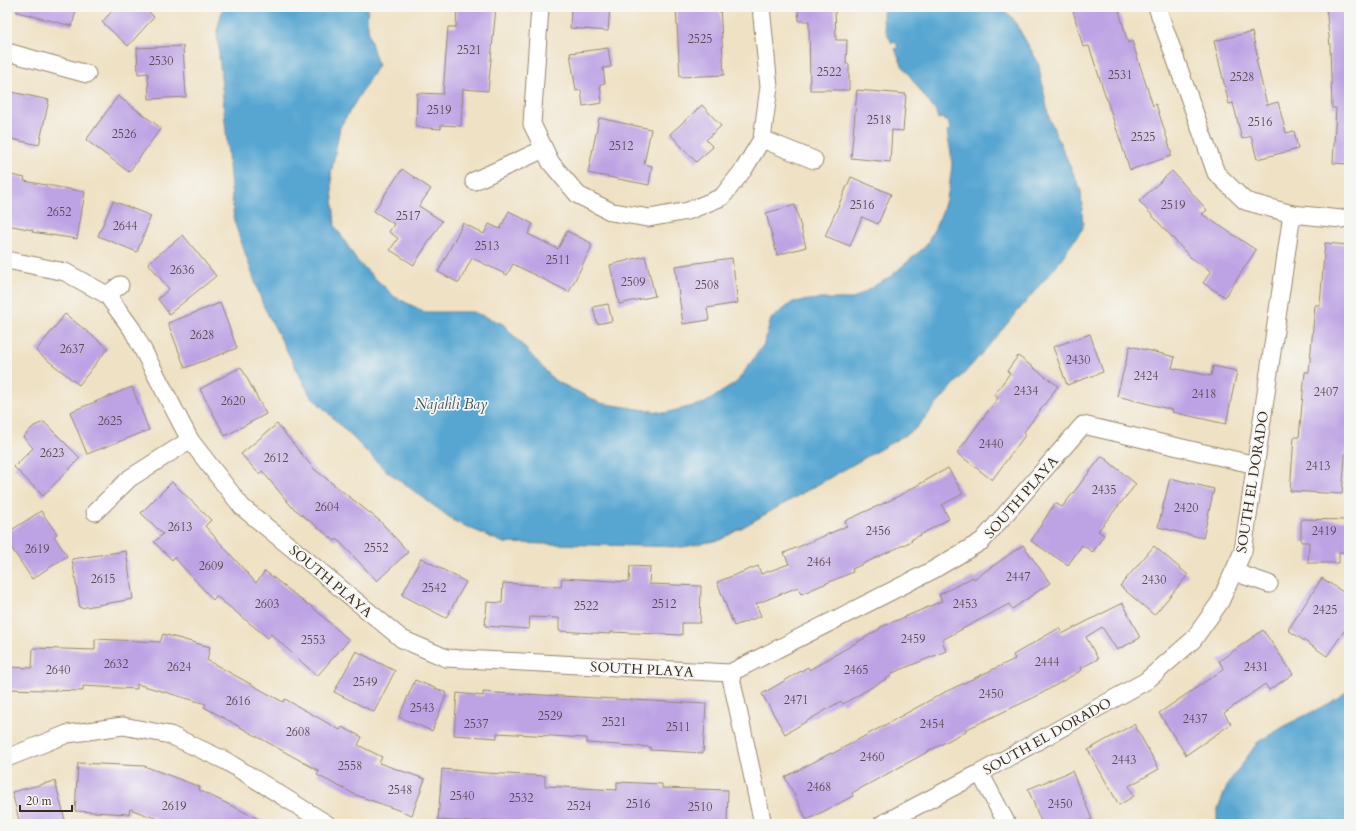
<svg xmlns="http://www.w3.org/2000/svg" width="1356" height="831" viewBox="0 0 1356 831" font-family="Cardo,serif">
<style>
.water{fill:#56a6d1;stroke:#486878}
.building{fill:#bda3e4}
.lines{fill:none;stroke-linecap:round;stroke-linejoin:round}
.street-casing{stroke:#958670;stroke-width:19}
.street{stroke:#fff;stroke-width:17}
.labels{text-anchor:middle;stroke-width:3.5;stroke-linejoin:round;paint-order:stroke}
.number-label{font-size:12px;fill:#5c4850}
.street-label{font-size:14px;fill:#3b2a1e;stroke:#f6f6f2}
.water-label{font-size:15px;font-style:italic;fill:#44555d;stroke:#f6f6f2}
</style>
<rect width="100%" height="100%" fill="#f6f6f2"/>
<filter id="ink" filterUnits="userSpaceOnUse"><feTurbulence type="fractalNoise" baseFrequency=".025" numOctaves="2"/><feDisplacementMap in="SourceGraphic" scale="8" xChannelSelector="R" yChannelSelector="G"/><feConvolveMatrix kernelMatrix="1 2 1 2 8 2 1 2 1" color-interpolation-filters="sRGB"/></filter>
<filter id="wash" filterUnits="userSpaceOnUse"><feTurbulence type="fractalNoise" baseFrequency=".012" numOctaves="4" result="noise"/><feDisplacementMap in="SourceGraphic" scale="16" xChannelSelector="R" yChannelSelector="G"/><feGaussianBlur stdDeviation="0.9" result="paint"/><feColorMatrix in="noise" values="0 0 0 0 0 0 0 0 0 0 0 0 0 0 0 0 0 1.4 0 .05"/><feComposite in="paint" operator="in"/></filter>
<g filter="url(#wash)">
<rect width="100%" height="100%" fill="#efe1c3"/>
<g class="water">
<path d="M 223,7 L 368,7 C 365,26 372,47 378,65 L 340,127 L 331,174 L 335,226 L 358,262 L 395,297 L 425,312 L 473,312 L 503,324 L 554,380 L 600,403 L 665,413 L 705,403 L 737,382 L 764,344 L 771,319 L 793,302 L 817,299 L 853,299 L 891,276 L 926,246 L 942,213 L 949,189 L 952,165 L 951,153 L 947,131 L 950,130 L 948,120 L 944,121 L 943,118 L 938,119 L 936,112 L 902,65 L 895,49 L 898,47 L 895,41 L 892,43 C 885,30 881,22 884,7 L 1000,7 L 1012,17 L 1038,62 L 1049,118 L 1081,191 L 1083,228 L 1056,266 L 984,351 L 914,430 L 720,540 L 683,547 L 504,543 L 456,522 L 384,469 L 310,395 L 263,305 L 234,221 L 217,31 Z"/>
<polygon points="1349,690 1349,824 1217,824 1217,811 1229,782 1258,742 1290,723 1330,703"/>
</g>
<g id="blocks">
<g class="building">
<polygon points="17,7 77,7 72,26 17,12"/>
<polygon points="116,7 144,7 154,17 128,46 102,22"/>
<polygon points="457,7 496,7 488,91 463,89 461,126 441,125 441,129 416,127 417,93 443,94 448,27 456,27"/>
<polygon points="571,7 610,7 608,31 570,28"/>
<polygon points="676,7 720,7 724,75 680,77"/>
<polygon points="798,7 835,7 836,40 847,40 846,64 849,64 849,90 810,90 809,21 799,21"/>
<polygon points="1072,7 1118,7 1128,43 1132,41 1153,106 1156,104 1171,151 1171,156 1130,170 1089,46 1083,47"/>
<polygon points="1326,7 1349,7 1349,164 1333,163 1336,108 1332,108 1330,46"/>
<polygon points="1252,32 1258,59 1256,59 1267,105 1278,102 1286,133 1294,131 1298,149 1257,159 1251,136 1242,139 1233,103 1229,104 1214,41"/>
<polygon points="183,46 186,97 149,99 148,73 138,74 137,48"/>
<polygon points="608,48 611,67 603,68 605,83 600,84 602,103 583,106 581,90 576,91 570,53"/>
<polygon points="857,90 906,94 903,131 892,130 890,162 851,158"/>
<polygon points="7,91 49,100 39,145 7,138"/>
<polygon points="118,96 161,128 129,172 86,140"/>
<polygon points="702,105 721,126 706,140 713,147 696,162 670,134"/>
<polygon points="599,118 651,129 644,164 652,166 649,185 588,173"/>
<polygon points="402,169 431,189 419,206 442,221 414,265 390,250 398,238 389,232 394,224 374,211"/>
<polygon points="1172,171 1207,210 1202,214 1256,250 1225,297 1203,283 1211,271 1191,258 1139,201"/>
<polygon points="7,174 25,178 24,181 85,192 77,239 32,232 33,230 7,225"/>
<polygon points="851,177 891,194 878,224 862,217 850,246 825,236"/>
<polygon points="113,201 151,216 137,252 98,236"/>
<polygon points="795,205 806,247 777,255 766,213"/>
<polygon points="509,211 533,224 528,234 558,249 567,231 591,243 591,248 569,292 513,264 507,275 472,258 459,283 438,272 463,223 484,234 489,224 500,229"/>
<polygon points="183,235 216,276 169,314 158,299 169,289 148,263"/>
<polygon points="1325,243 1349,245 1349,409 1342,494 1290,491 1294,437 1299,437 1305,372 1309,372 1315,305 1320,305"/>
<polygon points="645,256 655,296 619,304 610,265"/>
<polygon points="732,258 738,303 707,308 709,320 683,324 675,266"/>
<polygon points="220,303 237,348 185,368 168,323"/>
<polygon points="608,304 612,321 597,324 593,307"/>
<polygon points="65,314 108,348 79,385 36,351"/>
<polygon points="1090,334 1103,372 1067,385 1053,347"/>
<polygon points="1130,346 1175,357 1172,368 1211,376 1213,366 1237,371 1226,424 1172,412 1173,410 1117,396"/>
<polygon points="1018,356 1058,386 1024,432 1026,434 992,480 957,453 998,398 994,395 1010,373 1007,371"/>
<polygon points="241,367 266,414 225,436 200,389"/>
<polygon points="132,387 149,430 87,454 70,412"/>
<polygon points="44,422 80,458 43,496 14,467 33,448 23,437 34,426"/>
<polygon points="277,424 314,469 380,521 408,552 377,581 337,539 335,541 292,507 262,471 259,474 241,454"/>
<polygon points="1102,456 1136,484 1098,531 1104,535 1093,552 1082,545 1068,565 1031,541 1055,503 1062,507"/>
<polygon points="948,468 963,494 942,505 949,519 911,540 912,541 852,569 853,572 801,594 798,587 756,604 761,616 734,626 717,582 758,566 761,574 789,564 784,553 847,526 845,521 893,499"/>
<polygon points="1170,478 1214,489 1203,538 1158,527"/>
<polygon points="172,482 211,520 205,526 256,583 265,571 308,605 309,604 349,640 317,676 271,634 268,638 216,596 213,600 174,557 172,560 154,542 163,534 141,513"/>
<polygon points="41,511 57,534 54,536 67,556 32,579 7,541 7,533"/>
<polygon points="1301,519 1347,520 1347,552 1339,552 1339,563 1308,563 1309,542 1301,542"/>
<polygon points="1023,545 1050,583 1012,609 1009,604 942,640 946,651 890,674 891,676 843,704 841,701 785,734 762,694 808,667 809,670 880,629 879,628 942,601 939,595 973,577 974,579"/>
<polygon points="1154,546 1188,575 1154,615 1120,586"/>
<polygon points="126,551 133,599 80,608 72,559"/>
<polygon points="421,558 466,582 446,618 402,595"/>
<polygon points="630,566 650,567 649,584 701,586 700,623 682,623 682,635 611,632 611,634 559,631 559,618 530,617 529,629 485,626 487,602 502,603 503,583 561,587 562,578 629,582"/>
<polygon points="1322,578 1349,596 1349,624 1327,656 1288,630"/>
<polygon points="1123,603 1140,638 1117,650 1102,627 1086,637 1098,659 1081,668 1082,670 1037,696 965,730 966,731 852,793 853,796 807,820 785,777 831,753 832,754 945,692 1015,659 1013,655 1059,628 1062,634"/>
<polygon points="1263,630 1293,674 1269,690 1265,684 1224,713 1231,724 1186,755 1159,713 1224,669 1219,661"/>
<polygon points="163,634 210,647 207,660 283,702 285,699 340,730 342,727 362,737 358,745 382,757 379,763 425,779 412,815 356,795 317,775 319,771 204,707 206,704 137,684 137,689 83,686 83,691 7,689 7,667 32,668 33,648 95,650 95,639 160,642"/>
<polygon points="356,651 395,671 374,712 334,692"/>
<polygon points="415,680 447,693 432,731 399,717"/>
<polygon points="483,692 524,695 524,694 706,704 703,753 650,750 650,747 587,743 587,738 497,733 497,738 454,735 457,693 483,696"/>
<polygon points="1134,724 1159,769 1129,786 1134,796 1119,805 1088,750"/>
<polygon points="78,763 144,766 200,787 199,790 269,824 171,824 130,809 129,814 75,811"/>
<polygon points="442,769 486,773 545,776 545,786 617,790 617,782 662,784 662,788 728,790 727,824 559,824 483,820 483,823 438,820"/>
<polygon points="1072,771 1092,819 1080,824 1042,824 1028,789"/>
<polygon points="55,781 66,824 20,824 12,792"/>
</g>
</g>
</g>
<g filter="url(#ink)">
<use href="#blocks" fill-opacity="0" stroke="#958670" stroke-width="1"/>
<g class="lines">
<defs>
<g id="street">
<polyline points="540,7 532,124 551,163 578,195 612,212 649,218 688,211 722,197 744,169 762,139 769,87 761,7"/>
<polyline points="1157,7 1216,173 1245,201 1292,214 1341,219 1349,217"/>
<polyline points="7,52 87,74"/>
<polyline points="762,139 814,160"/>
<polyline points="474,181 544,149"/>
<polyline points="7,260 65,272 107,295 132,329 190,440 242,507 402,639 446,658 730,673 933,570 982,541 1083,425 1256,465"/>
<polyline points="107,295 120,285"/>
<polyline points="95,512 130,478 190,440"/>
<polyline points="1234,572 1269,584"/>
<polyline points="730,673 763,824"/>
<polyline points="7,758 67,734 123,726 170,735 226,761 327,824"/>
<polyline points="980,773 1007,824"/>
<polyline points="882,824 980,773 1146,681 1193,640 1220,602 1243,551 1292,214"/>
</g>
</defs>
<use href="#street" class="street-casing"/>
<use href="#street" class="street"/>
</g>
</g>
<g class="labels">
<g class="number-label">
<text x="700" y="43">2525</text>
<text x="469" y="54">2521</text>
<text x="161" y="65">2530</text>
<text x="829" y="76">2522</text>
<text x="1120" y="79">2531</text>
<text x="1242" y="81">2528</text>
<text x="439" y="114">2519</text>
<text x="879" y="124">2518</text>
<text x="1260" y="126">2516</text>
<text x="124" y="138">2526</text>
<text x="1143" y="141">2525</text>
<text x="621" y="150">2512</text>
<text x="862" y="209">2516</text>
<text x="1173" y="209">2519</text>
<text x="59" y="216">2652</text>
<text x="408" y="220">2517</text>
<text x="125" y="230">2644</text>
<text x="487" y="250">2513</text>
<text x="558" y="264">2511</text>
<text x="182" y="274">2636</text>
<text x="633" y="286">2509</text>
<text x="707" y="289">2508</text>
<text x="202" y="339">2628</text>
<text x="72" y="353">2637</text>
<text x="1078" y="364">2430</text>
<text x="1146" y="380">2424</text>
<text x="1026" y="395">2434</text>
<text x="1326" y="396">2407</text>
<text x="1204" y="398">2418</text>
<text x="233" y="405">2620</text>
<text x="110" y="425">2625</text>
<text x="991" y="448">2440</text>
<text x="52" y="457">2623</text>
<text x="276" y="462">2612</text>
<text x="1318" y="470">2413</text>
<text x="1104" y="494">2435</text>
<text x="327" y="511">2604</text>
<text x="1186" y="512">2420</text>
<text x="180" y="531">2613</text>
<text x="878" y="535">2456</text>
<text x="1324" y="535">2419</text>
<text x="376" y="552">2552</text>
<text x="37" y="553">2619</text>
<text x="819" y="566">2464</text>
<text x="211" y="570">2609</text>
<text x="1018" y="581">2447</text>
<text x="103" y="583">2615</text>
<text x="1154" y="584">2430</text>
<text x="434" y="592">2542</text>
<text x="267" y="608">2603</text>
<text x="664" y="608">2512</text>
<text x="965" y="608">2453</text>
<text x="586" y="610">2522</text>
<text x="1325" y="614">2425</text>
<text x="913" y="643">2459</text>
<text x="313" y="644">2553</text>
<text x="1047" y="666">2444</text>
<text x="116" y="668">2632</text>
<text x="179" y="671">2624</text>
<text x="1256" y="671">2431</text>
<text x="58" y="674">2640</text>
<text x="856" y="674">2465</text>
<text x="365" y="686">2549</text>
<text x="991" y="698">2450</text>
<text x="796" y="704">2471</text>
<text x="238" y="705">2616</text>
<text x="422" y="712">2543</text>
<text x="550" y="720">2529</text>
<text x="1195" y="723">2437</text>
<text x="614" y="726">2521</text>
<text x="476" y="728">2537</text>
<text x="932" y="728">2454</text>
<text x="678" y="731">2511</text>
<text x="298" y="736">2608</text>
<text x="872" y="761">2460</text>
<text x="1124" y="764">2443</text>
<text x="350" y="770">2558</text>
<text x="819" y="791">2468</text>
<text x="400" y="794">2548</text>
<text x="462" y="800">2540</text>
<text x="521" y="802">2532</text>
<text x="638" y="808">2516</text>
<text x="1060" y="808">2450</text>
<text x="174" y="810">2619</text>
<text x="579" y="810">2524</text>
<text x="700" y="811">2510</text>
</g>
<g class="street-label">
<text transform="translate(1252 482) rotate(-81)" y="5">SOUTH EL DORADO</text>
<text transform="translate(1021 497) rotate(-49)" y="5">SOUTH PLAYA</text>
<text transform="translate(331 581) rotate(40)" y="5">SOUTH PLAYA</text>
<text transform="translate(642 669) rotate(3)" y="5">SOUTH PLAYA</text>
<text transform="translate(1047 736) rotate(-29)" y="5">SOUTH EL DORADO</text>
</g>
<g class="water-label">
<text x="451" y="409">Najahli Bay</text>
</g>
</g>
<rect width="1356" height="831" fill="none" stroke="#f6f6f2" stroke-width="24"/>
<path d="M20 805v6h52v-6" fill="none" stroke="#3b2a1e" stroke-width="2"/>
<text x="26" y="805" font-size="12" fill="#3b2a1e" stroke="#f6f6f2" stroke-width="3" paint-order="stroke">20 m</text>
</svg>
